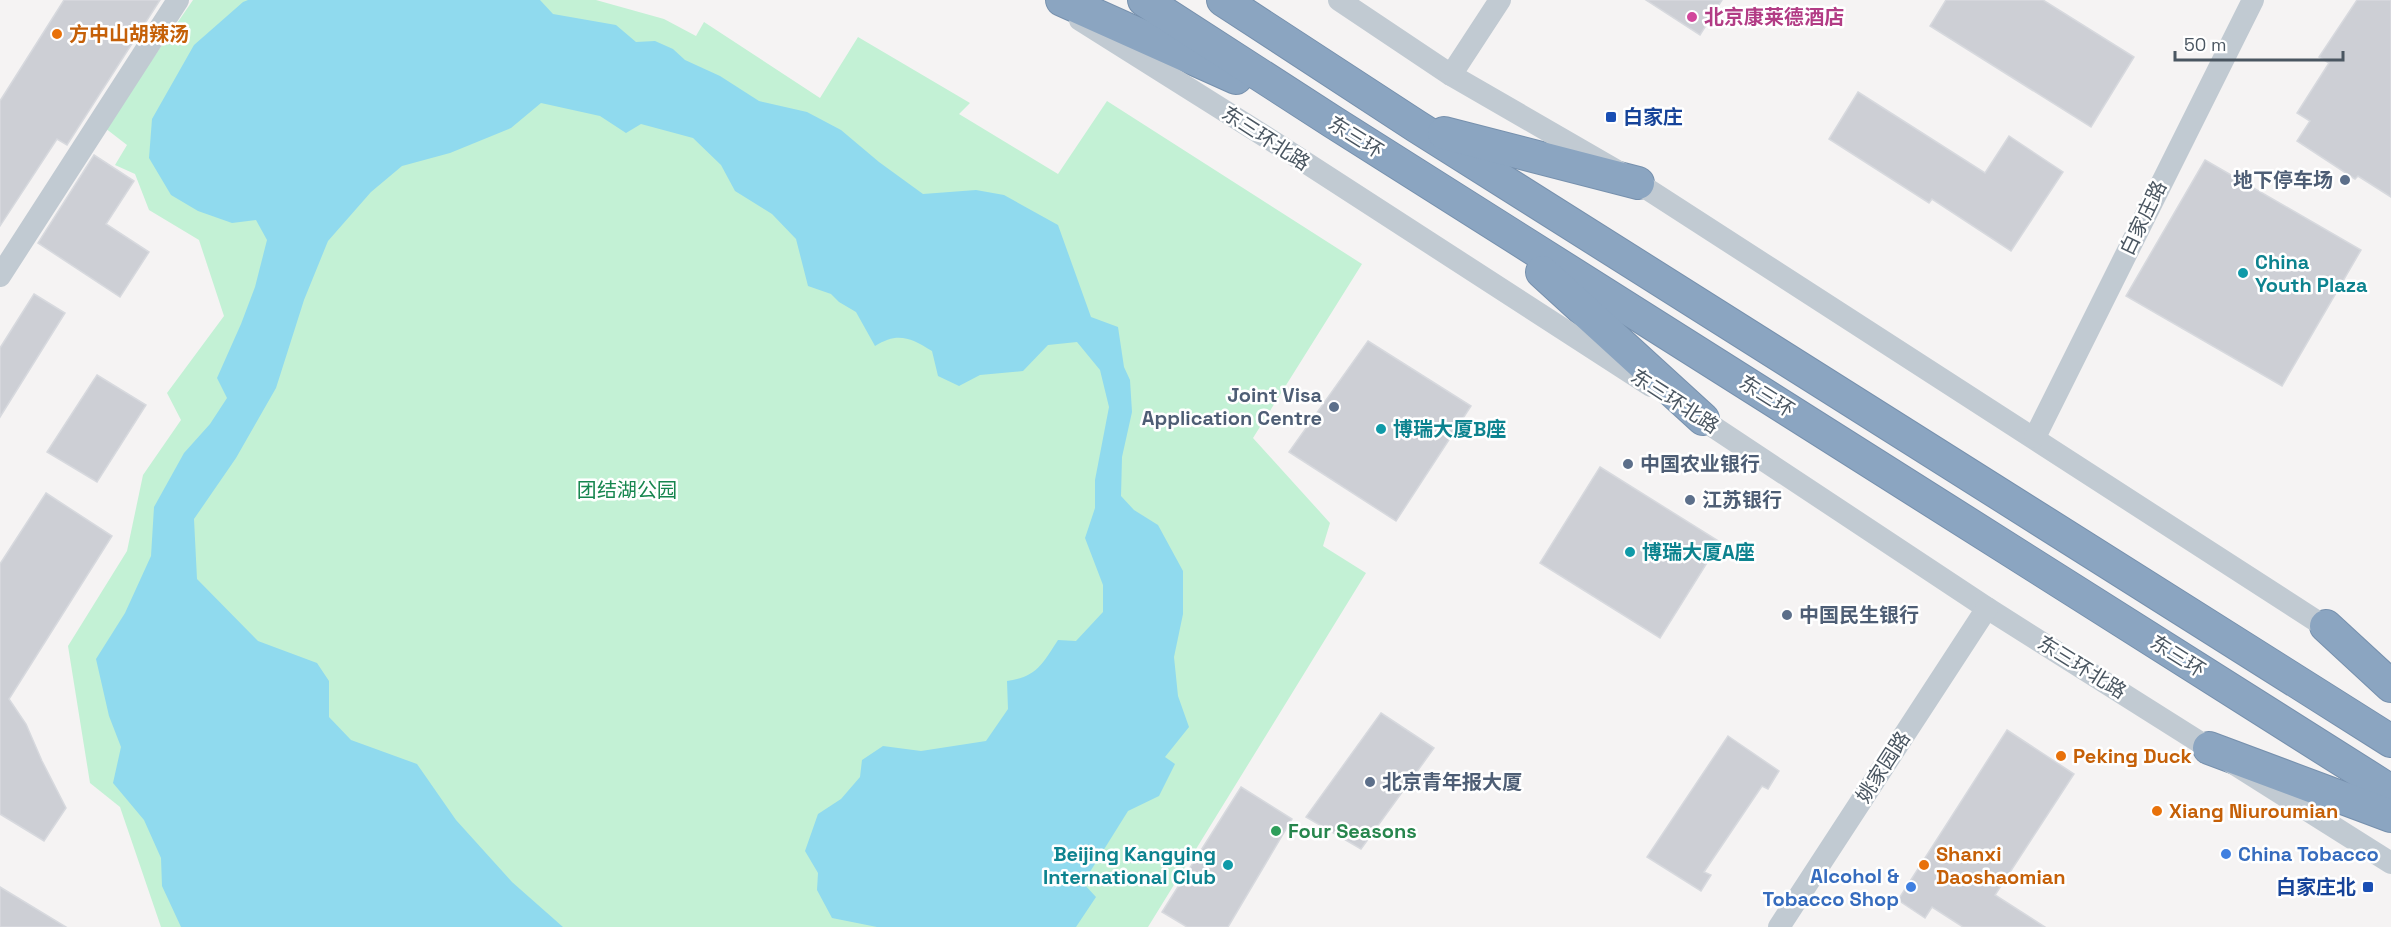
<svg xmlns="http://www.w3.org/2000/svg" width="2391" height="927" viewBox="0 0 2391 927" font-family="'Space Grotesk','Noto Sans SC',sans-serif">
<style>
.green{fill:#c3f1d5}
.water{fill:#90daee}
.building{fill:#cdcfd5;stroke:#d7d9de;stroke-width:1.5}
.lines{fill:none;stroke-linecap:round;stroke-linejoin:round}
.highway-casing{stroke:#7690ad;stroke-width:34}
.minor{stroke:#c1cad2;stroke-width:22}
.highway{stroke:#8ba5c1;stroke-width:32}
.hotel-dot{fill:#d1479c;stroke:#fff;stroke-width:2}
.food-dot{fill:#e8710a;stroke:#fff;stroke-width:2}
.transit-dot{fill:#1a4fb4;stroke:#fff;stroke-width:2}
.service-dot{fill:#5c6f8a;stroke:#fff;stroke-width:2}
.culture-dot{fill:#0f9aa8;stroke:#fff;stroke-width:2}
.leisure-dot{fill:#2e9e5b;stroke:#fff;stroke-width:2}
.shop-dot{fill:#3f7fe0;stroke:#fff;stroke-width:2}
.labels{text-anchor:middle;stroke-width:5;stroke-linejoin:round;paint-order:stroke}
.hotel-label{font-size:20px;font-weight:bold;fill:#b23c85;stroke:#fff;text-anchor:start}
.food-label{font-size:20px;font-weight:bold;fill:#c56008;stroke:#fff;text-anchor:start}
.transit-label{font-size:20px;font-weight:bold;fill:#164399;stroke:#fff;text-anchor:start}
.street-label{font-size:20px;fill:#4a5661;stroke:#fff}
.service-label{font-size:20px;font-weight:bold;fill:#4e5e75;stroke:#fff;text-anchor:start}
.culture-label{font-size:20px;font-weight:bold;fill:#0d838f;stroke:#fff;text-anchor:start}
.park-label{font-size:20px;fill:#17864f;stroke:#fff}
.leisure-label{font-size:20px;font-weight:bold;fill:#27864d;stroke:#fff;text-anchor:start}
.shop-label{font-size:20px;font-weight:bold;fill:#366cbe;stroke:#fff;text-anchor:start}
</style>
<rect width="100%" height="100%" fill="#f5f3f3"/>
<polygon class="green" points="193,0 596,0 664,19 696,36 704,22 820,98 858,37 970,103 959,114 1058,174 1107,101 1362,264 1253,438 1330,523 1323,546 1366,573 1148,927 161,927 120,807 90,783 68,646 127,551 143,475 181,420 167,393 224,316 199,240 149,210 135,174 115,165 127,145 105,128"/>
<path class="water" d="M 248,0 L 540,0 L 553,14 L 616,25 L 636,42 L 655,41 L 673,49 L 685,60 L 720,76 L 759,101 L 807,112 L 841,130 L 879,162 L 923,194 L 976,190 L 1004,195 L 1058,225 L 1091,317 L 1118,327 L 1124,367 L 1130,380 L 1132,412 L 1122,457 L 1121,496 L 1134,510 L 1158,525 L 1183,571 L 1183,614 L 1174,657 L 1178,696 L 1189,727 L 1165,757 L 1175,764 L 1159,796 L 1128,811 L 1083,883 L 1096,897 L 1076,927 L 877,927 L 832,918 L 817,890 L 818,873 L 805,851 L 818,814 L 841,799 L 860,777 L 862,760 L 883,746 L 921,751 L 986,741 L 1008,709 L 1007,681 C 1037,677 1043,663 1058,640 L 1076,641 L 1103,612 L 1103,585 L 1085,538 L 1095,508 L 1095,480 L 1109,407 L 1100,370 L 1077,342 L 1048,345 L 1023,371 L 980,375 L 959,386 L 938,376 L 932,351 C 910,337 897,332 875,346 L 856,312 L 839,302 L 831,294 L 808,286 L 796,239 L 772,214 L 735,191 L 721,165 L 693,138 L 641,124 L 626,133 L 600,116 L 541,103 L 511,128 L 450,153 L 402,166 L 371,192 L 328,241 L 304,300 L 276,388 L 236,458 L 194,519 L 197,579 L 258,641 L 317,663 L 329,681 L 329,717 L 351,740 L 417,764 L 456,820 L 512,882 L 563,927 L 181,927 L 162,886 L 161,858 L 144,820 L 113,783 L 121,747 L 109,716 L 96,659 L 125,613 L 151,556 L 154,507 L 184,453 L 210,424 L 227,398 L 217,378 L 241,324 L 255,287 L 267,240 L 256,220 L 232,223 L 198,211 L 171,195 L 149,158 L 152,119 L 194,45 L 243,2 Z"/>
<g class="building">
<polygon points="64,0 160,0 67,145 57,139 0,226 0,101"/>
<polygon points="1646,0 1722,0 1700,35"/>
<polygon points="1946,0 2043,0 2134,57 2091,127 1930,26"/>
<polygon points="2357,0 2391,0 2391,197 2358,176 2355,179 2297,141 2310,121 2297,113 2329,63 2319,57"/>
<polygon points="1858,92 1985,173 2009,136 2063,172 2011,251 1932,199 1929,203 1829,139"/>
<polygon points="94,155 134,181 106,224 149,252 120,297 38,243"/>
<polygon points="2205,160 2361,250 2282,386 2126,296"/>
<polygon points="34,294 65,313 0,417 0,348"/>
<polygon points="1368,341 1471,406 1396,521 1289,452"/>
<polygon points="97,375 146,405 97,482 47,452"/>
<polygon points="1600,467 1720,542 1660,638 1540,563"/>
<polygon points="46,493 112,536 9,699 26,724 42,761 66,808 44,841 0,814 0,564"/>
<polygon points="1381,713 1434,748 1361,849 1306,817"/>
<polygon points="2007,730 2074,774 1995,895 2045,927 1963,927 1932,907 1925,918 1898,900"/>
<polygon points="1728,736 1779,771 1768,789 1762,786 1704,872 1711,875 1701,891 1647,857"/>
<polygon points="1241,787 1292,819 1228,927 1187,927 1162,912"/>
<polygon points="0,887 66,927 0,927"/>
</g>
<g class="lines">
<defs>
<g id="highway">
<polyline points="1062,0 1236,78"/>
<polyline points="1144,0 1333,122 2391,791"/>
<polyline points="1223,0 1416,126 2391,741"/>
<polyline points="1444,133 1638,183"/>
<polyline points="1542,272 1703,419"/>
<polyline points="2326,626 2391,686"/>
<polyline points="2209,748 2391,816"/>
</g>
</defs>
<use href="#highway" class="highway-casing"/>
<g class="minor">
<polyline points="1339,0 1451,75 1638,183 2338,635"/>
<polyline points="1080,20 1277,144 1651,386"/>
<polyline points="1451,75 1500,0"/>
<polyline points="0,276 178,0"/>
<polyline points="1691,412 1987,608 2391,863"/>
<polyline points="2035,437 2253,0"/>
<polyline points="1779,927 1987,608"/>
</g>
<use href="#highway" class="highway"/>
</g>
<circle class="hotel-dot" cx="1692" cy="17" r="6"/>
<g class="food-dot">
<circle cx="57" cy="34" r="6"/>
<circle cx="2061" cy="756" r="6"/>
<circle cx="2157" cy="811" r="6"/>
<circle cx="1924" cy="865" r="6"/>
</g>
<g class="transit-dot">
<rect x="1605" y="111" width="12" height="12" rx="3"/>
<rect x="2362" y="881" width="12" height="12" rx="3"/>
</g>
<g class="service-dot">
<circle cx="2345" cy="180" r="6"/>
<circle cx="1334" cy="407" r="6"/>
<circle cx="1628" cy="464" r="6"/>
<circle cx="1690" cy="500" r="6"/>
<circle cx="1787" cy="615" r="6"/>
<circle cx="1370" cy="782" r="6"/>
</g>
<g class="culture-dot">
<circle cx="2243" cy="273" r="6"/>
<circle cx="1381" cy="429" r="6"/>
<circle cx="1630" cy="552" r="6"/>
<circle cx="1228" cy="865" r="6"/>
</g>
<circle class="leisure-dot" cx="1276" cy="831" r="6"/>
<g class="shop-dot">
<circle cx="2226" cy="854" r="6"/>
<circle cx="1911" cy="887" r="6"/>
</g>
<g class="labels">
<g class="hotel-label">
<text x="1704" y="24">北京康莱德酒店</text>
</g>
<g class="food-label">
<text x="69" y="41">方中山胡辣汤</text>
<text x="2073" y="763">Peking Duck</text>
<text x="2169" y="818">Xiang Niuroumian</text>
<text x="1936" y="861">Shanxi<tspan x="1936" dy="23">Daoshaomian</tspan></text>
</g>
<g class="transit-label">
<text x="1623" y="124">白家庄</text>
<text x="2356" y="894" text-anchor="end">白家庄北</text>
</g>
<g class="street-label">
<text transform="translate(1356 137) rotate(32)" y="7">东三环</text>
<text transform="translate(1266 138) rotate(33)" y="7">东三环北路</text>
<text transform="translate(2143 218) rotate(-64)" y="7">白家庄路</text>
<text transform="translate(1767 396) rotate(32)" y="7">东三环</text>
<text transform="translate(1675 401) rotate(33)" y="7">东三环北路</text>
<text transform="translate(2178 656) rotate(32)" y="7">东三环</text>
<text transform="translate(2082 667) rotate(32)" y="7">东三环北路</text>
<text transform="translate(1883 767) rotate(-57)" y="7">姚家园路</text>
</g>
<g class="service-label">
<text x="2333" y="187" text-anchor="end">地下停车场</text>
<text x="1322" y="402" text-anchor="end">Joint Visa<tspan x="1322" dy="23">Application Centre</tspan></text>
<text x="1640" y="471">中国农业银行</text>
<text x="1702" y="507">江苏银行</text>
<text x="1799" y="622">中国民生银行</text>
<text x="1382" y="789">北京青年报大厦</text>
</g>
<g class="culture-label">
<text x="2255" y="269">China<tspan x="2255" dy="23">Youth Plaza</tspan></text>
<text x="1393" y="436">博瑞大厦B座</text>
<text x="1642" y="559">博瑞大厦A座</text>
<text x="1216" y="861" text-anchor="end">Beijing Kangying<tspan x="1216" dy="23">International Club</tspan></text>
</g>
<g class="park-label">
<text x="627" y="497">团结湖公园</text>
</g>
<g class="leisure-label">
<text x="1288" y="838">Four Seasons</text>
</g>
<g class="shop-label">
<text x="2238" y="861">China Tobacco</text>
<text x="1899" y="883" text-anchor="end">Alcohol &amp;<tspan x="1899" dy="23">Tobacco Shop</tspan></text>
</g>
</g>
<path d="M2175 51v9h168v-9" fill="none" stroke="#4a5661" stroke-width="3"/>
<text x="2184" y="51" font-size="18" fill="#4a5661" stroke="#ffffff" stroke-width="4.5" paint-order="stroke">50 m</text>
</svg>
